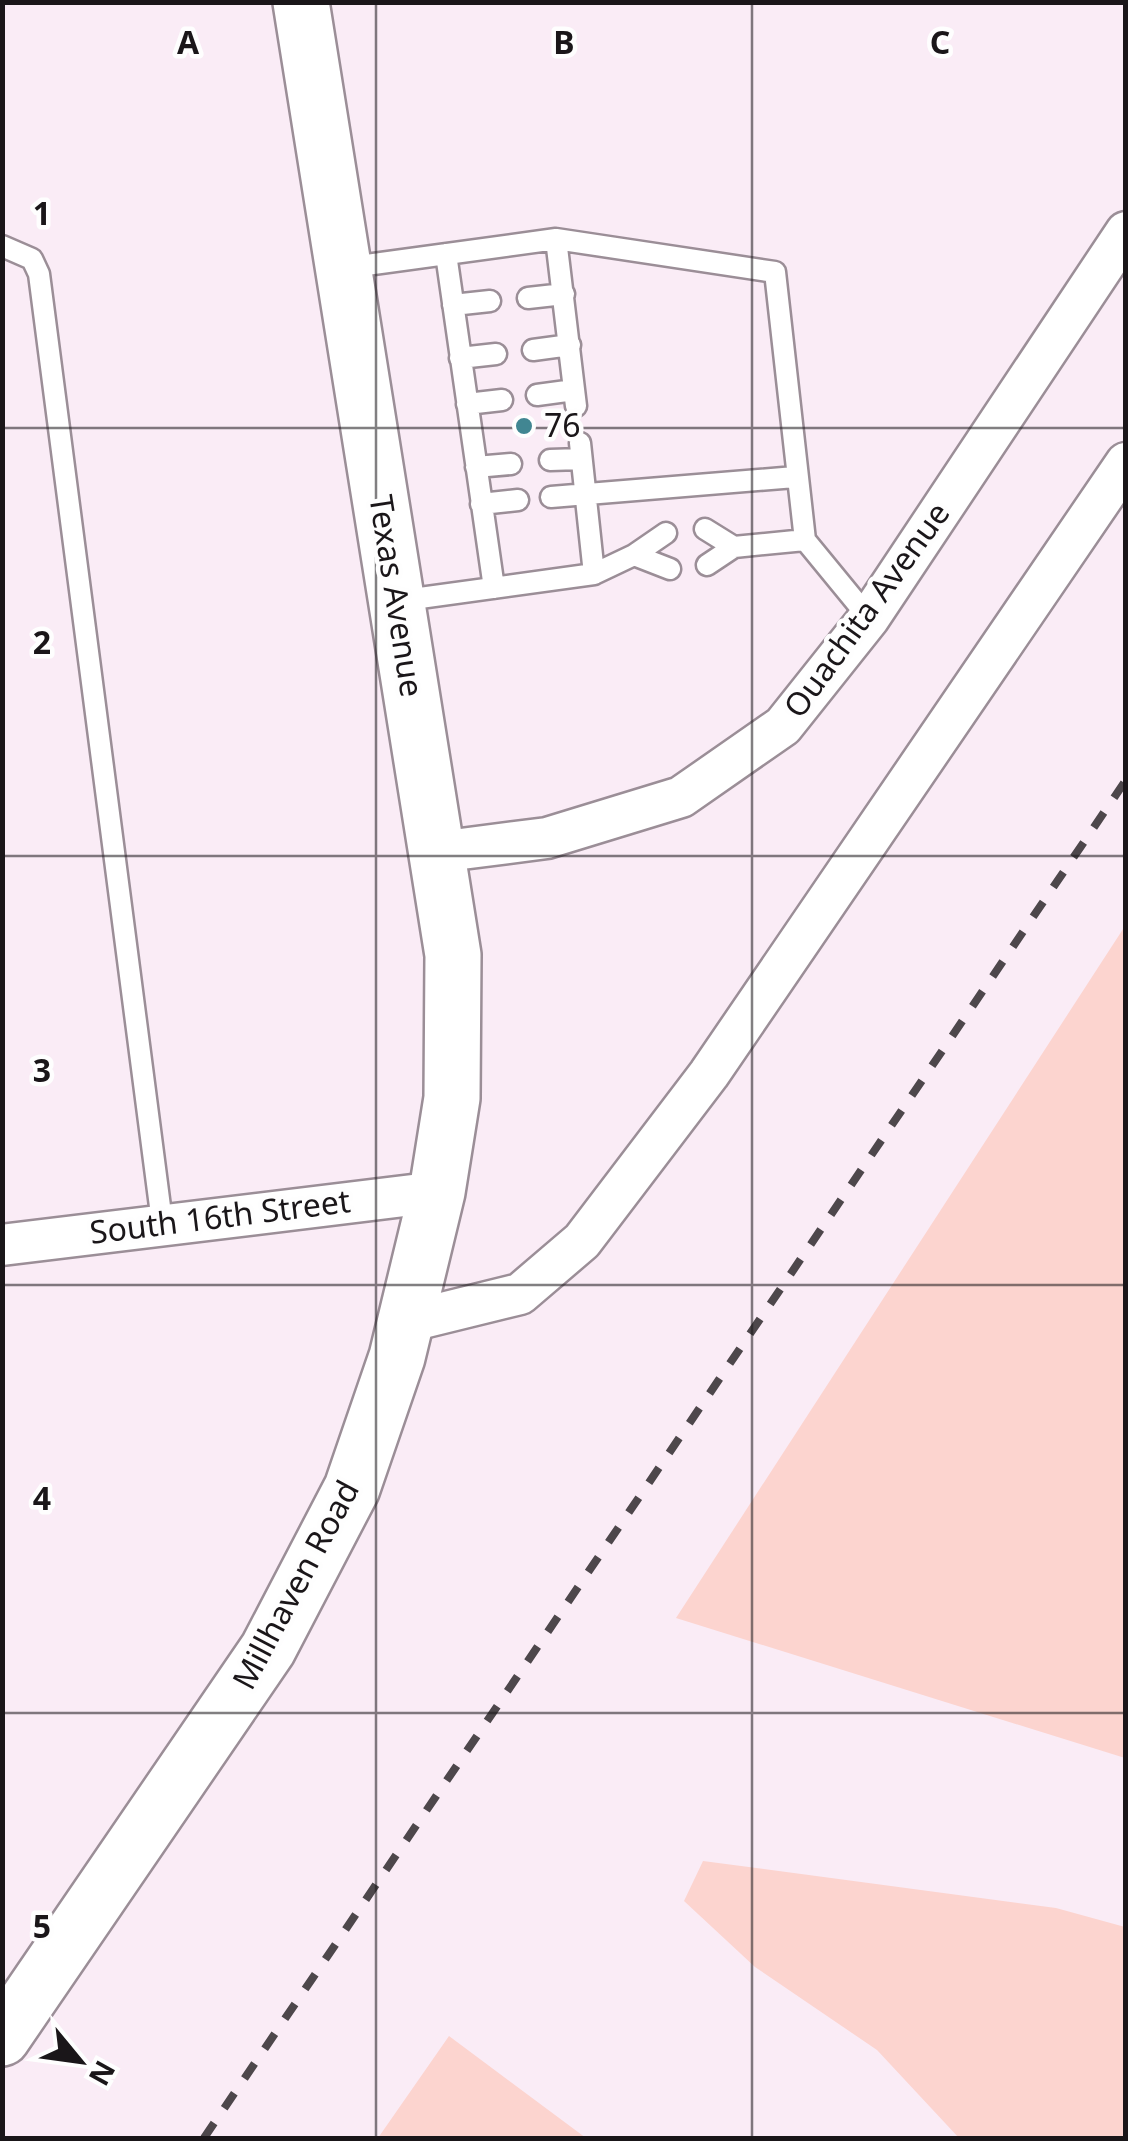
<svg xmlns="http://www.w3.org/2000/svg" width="1128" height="2141" viewBox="0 0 1128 2141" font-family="'Noto Sans',sans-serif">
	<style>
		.green { fill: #fcd4cf }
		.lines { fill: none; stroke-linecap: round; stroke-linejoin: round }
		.lane-casing { stroke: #9b8e97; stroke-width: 25 }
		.street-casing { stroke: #9b8e97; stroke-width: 45 }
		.secondary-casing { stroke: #9b8e97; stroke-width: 60 }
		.lane { stroke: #fff; stroke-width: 20 }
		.street { stroke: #fff; stroke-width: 40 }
		.secondary { stroke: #fff; stroke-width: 55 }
		.rail { stroke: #4d474b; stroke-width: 8; stroke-dasharray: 18 18; stroke-linecap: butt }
		.grid { fill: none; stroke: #1a1619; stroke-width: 2.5; stroke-opacity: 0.55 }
		.poi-dot { fill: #418692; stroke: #fefefe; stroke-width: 4 }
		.labels { text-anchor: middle; stroke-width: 9; stroke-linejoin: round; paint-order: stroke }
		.poi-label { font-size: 32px; fill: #1a1619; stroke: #fefefe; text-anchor: start }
		.street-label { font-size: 32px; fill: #1a1619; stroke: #fefefe }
		.grid-label { font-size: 32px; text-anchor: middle; font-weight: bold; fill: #1a1619; stroke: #fefefe; stroke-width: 9; stroke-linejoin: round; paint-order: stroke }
	</style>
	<rect width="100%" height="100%" fill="#faecf6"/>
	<path class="green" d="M1125,926V1758L676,1618Z
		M703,1861L1056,1908L1125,1927V2138H959L877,2050L755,1967L684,1901Z
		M449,2036L586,2138H378Z"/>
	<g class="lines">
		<g class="lane-casing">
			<path id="lane" d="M556,239L775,272L805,540L869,618
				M2,246L32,259L39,274L162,1222
				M446,254L494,588
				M344,268L556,239L576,406
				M528,298L564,294
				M453,305L490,301
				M533,350L570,345
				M460,358L496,354
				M537,395L574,390
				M467,404L502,400
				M550,460L581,459
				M476,467L511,464
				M551,497L795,477
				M481,504L518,500
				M705,529L734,547
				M634,555L666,533
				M707,565L734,547L805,540
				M594,574L634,555L670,569
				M398,601L594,574L580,443"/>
		</g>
		<g class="street-casing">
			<path id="street" d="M438,852L547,838L681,797L783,726L869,618L1126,232
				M2,1245L437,1192
				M406,1322L520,1294L582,1241L709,1074L1126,463"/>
		</g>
		<g class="secondary-casing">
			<path id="secondary" d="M2,2038L268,1649L352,1488L397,1357L437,1192L452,1098L453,955L301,2"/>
		</g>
		<use href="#lane" class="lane"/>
		<use href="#street" class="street"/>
		<use href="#secondary" class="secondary"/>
		<path class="rail" d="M204,2138L1126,780"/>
	</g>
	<path class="grid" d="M376,2V2138M752,2V2138M2,428H1126M2,856H1126M2,1285H1126M2,1713H1126"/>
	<circle class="poi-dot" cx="524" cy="426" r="10"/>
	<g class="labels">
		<g class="poi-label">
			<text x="544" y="437">76</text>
		</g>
		<g class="street-label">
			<text transform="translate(396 596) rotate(81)" y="11">Texas Avenue</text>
			<text transform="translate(867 610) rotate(-54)" y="11">Ouachita Avenue</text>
			<text transform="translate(220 1217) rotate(-7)" y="11">South 16th Street</text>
			<text transform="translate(296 1585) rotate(-62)" y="11">Millhaven Road</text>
		</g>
	</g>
	<g class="grid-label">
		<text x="188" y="54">A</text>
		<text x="564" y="54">B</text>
		<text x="940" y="54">C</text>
		<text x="42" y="225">1</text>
		<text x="42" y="654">2</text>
		<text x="42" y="1082">3</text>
		<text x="42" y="1510">4</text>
		<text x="42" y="1938">5</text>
	</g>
	<rect width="1128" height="2141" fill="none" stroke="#1a1619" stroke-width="10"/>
	<g transform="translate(80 2061) rotate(119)" stroke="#fefefe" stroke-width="8" paint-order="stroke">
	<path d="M0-8L18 38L0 25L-18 38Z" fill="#1a1619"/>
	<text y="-15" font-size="28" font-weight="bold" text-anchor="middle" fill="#1a1619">N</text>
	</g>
</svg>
